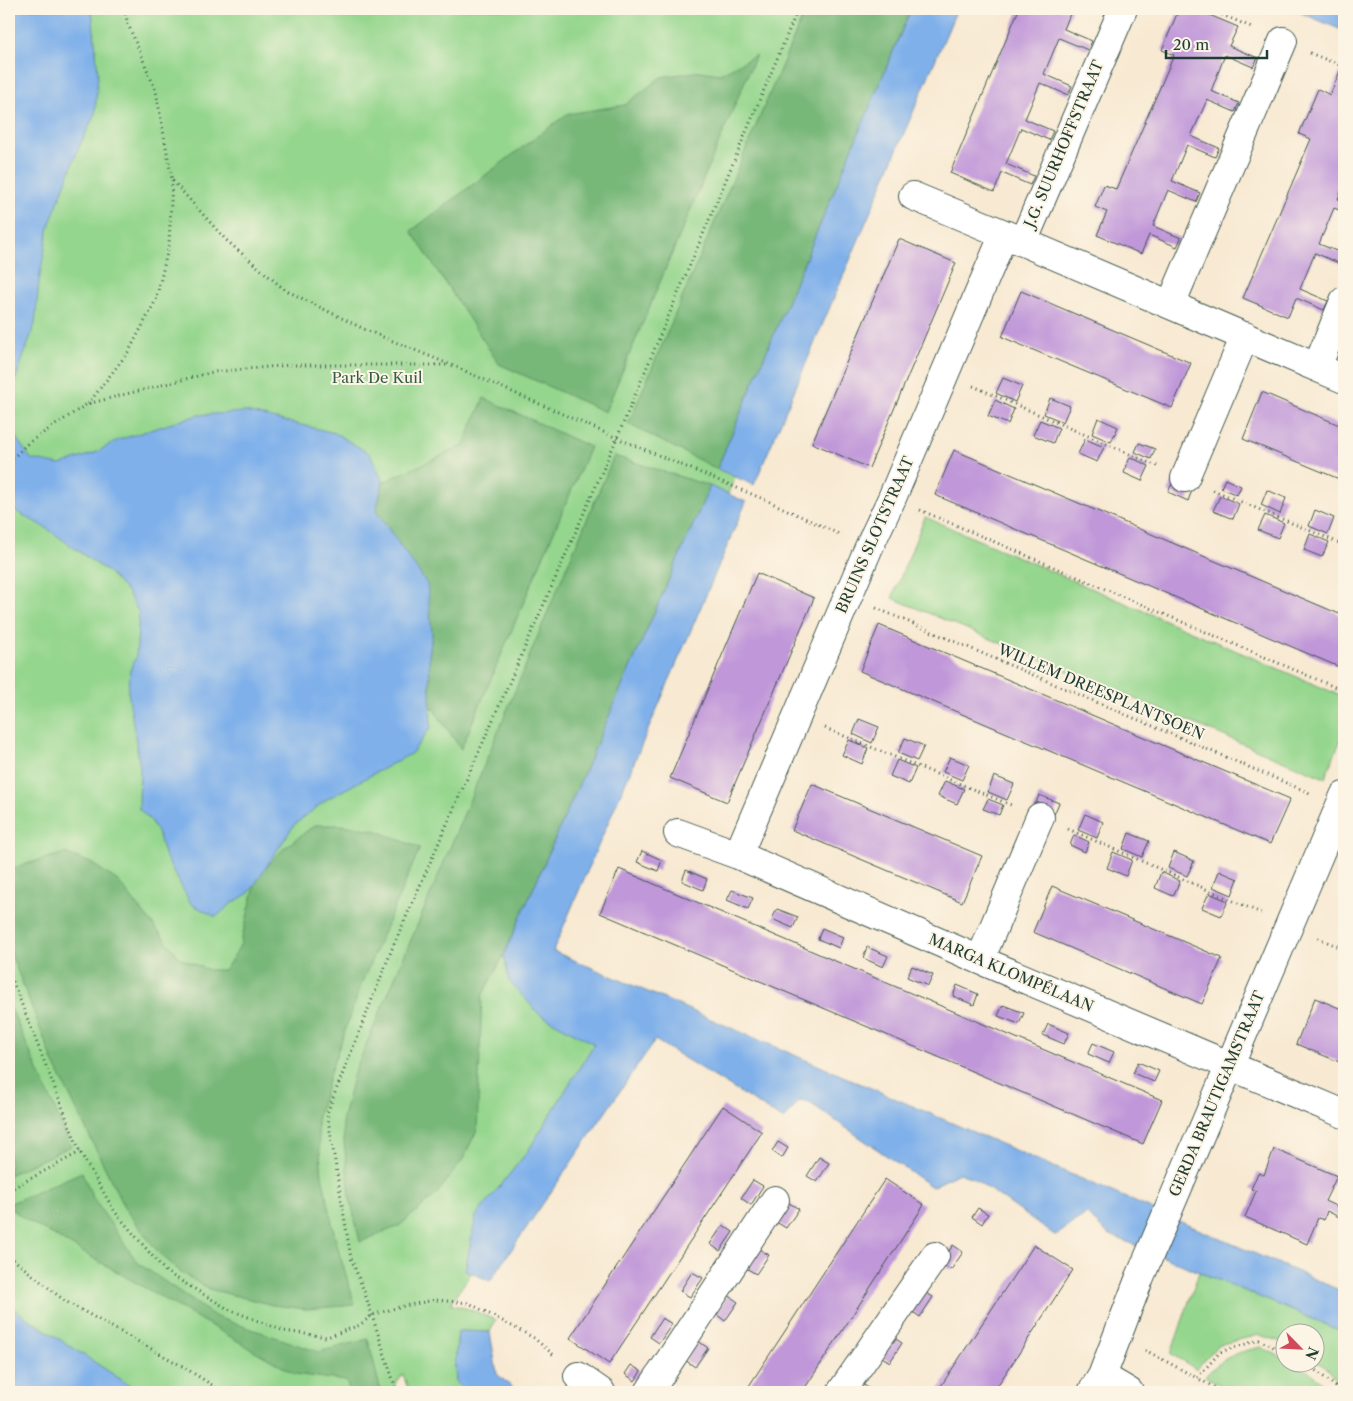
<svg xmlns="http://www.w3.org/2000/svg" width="1353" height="1401" viewBox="0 0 1353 1401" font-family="'Libre Caslon Text',serif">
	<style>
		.green { fill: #94d68d; stroke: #5a8a60 }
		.forest { fill: #77b778; stroke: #4b7a56 }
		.water { fill: #7fb0ea; stroke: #4f768f }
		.building { fill: #c097d9 }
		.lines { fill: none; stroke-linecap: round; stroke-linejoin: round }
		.minor-casing { stroke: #40574c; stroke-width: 30 }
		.path { stroke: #40574c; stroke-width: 3; stroke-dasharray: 1 4; stroke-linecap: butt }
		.minor { stroke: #fff; stroke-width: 28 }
		.labels { text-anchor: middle; stroke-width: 4; stroke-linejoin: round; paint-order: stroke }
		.street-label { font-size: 15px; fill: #1f3d34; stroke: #fcf5e5 }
		.park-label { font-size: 15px; fill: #365c46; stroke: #fcf5e5 }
	</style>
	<rect width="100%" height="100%" fill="#fcf5e5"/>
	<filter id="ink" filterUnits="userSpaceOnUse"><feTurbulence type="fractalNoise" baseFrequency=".02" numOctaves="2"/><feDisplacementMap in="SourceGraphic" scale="10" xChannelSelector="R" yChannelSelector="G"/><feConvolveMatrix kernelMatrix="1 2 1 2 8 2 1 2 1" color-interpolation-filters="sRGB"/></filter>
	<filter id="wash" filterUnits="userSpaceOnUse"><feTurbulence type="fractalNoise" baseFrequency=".0096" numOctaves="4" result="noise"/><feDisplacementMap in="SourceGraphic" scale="20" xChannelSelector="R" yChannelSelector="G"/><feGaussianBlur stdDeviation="1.12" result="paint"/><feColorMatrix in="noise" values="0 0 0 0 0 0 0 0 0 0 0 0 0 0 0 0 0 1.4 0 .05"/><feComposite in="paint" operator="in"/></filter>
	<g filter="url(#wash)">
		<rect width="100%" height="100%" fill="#f8e9d2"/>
		<path class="green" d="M9,9H937L526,962L630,1041L450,1304L469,1309L496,1320L490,1332L458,1331L455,1366L456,1383L470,1392H409L403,1374L390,1392H57L9,1351Z
			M925,517L1344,697V732L1325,778L892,598Z
			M1199,1272L1344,1332V1389L1328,1369L1316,1361V1334H1286L1285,1343L1259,1335L1218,1345L1196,1369L1171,1354Z
			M1261,1347L1285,1359L1286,1364C1304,1364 1319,1378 1330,1392H1232L1205,1376C1224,1357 1234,1353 1261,1347Z"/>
		<path class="forest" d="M806,9H911L717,469L628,424Z
			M756,55L605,412L499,364L411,231L567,114L625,105L661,77L701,71L720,74Z
			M484,398L590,447L461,749L430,704L429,656L432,633L376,511L383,482L463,446Z
			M614,456L710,486L504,955L482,996L477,1130L463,1159L437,1194L399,1226L360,1242L350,1198L342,1122L354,1073L434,886L556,592Z
			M315,825H341L375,830L420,848L363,980L331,1070L317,1120L322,1175L336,1242L355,1305L306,1309L273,1305L209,1289L182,1273L159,1253L125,1209L52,1059L9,949V869L65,853L91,863L118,881L180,958L209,970H225L240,946L257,877L283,849Z
			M9,1004L71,1146L9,1175Z
			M82,1172L93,1198L138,1263L216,1317L319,1352L368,1339L381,1392H350L346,1381L295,1374L25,1219L9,1207V1204Z"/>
		<path class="water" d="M9,9H92L98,73L95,114L79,147L49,226L39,281L35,324L9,398Z
			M911,9H957L754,485L717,469Z
			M1292,9H1344V31Z
			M9,405L12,432L31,459L60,465L95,453L118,440L198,415L246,412L335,433L370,454L383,482L376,511L427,584L432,633L429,656L431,727L412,753L327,799L294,825L249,893L231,904L216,917L191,904L164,854L159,836L151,821L139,809L140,768L128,691L130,670L136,657L139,613L127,592L108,572L49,530L9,507Z
			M710,486L746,502L553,951L1344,1292V1332L1108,1234L1087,1214L1075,1221L1056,1236L973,1178L959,1173L932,1187L810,1103L799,1101L784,1120L655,1040L490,1281L465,1270L476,1216L528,1151L594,1044L539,1014L509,981L504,955Z
			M9,1306L140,1392H9Z
			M458,1331L490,1332L497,1374L514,1389L521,1392H470L456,1383L455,1366Z"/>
		<g id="blocks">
			<path class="building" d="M1019,9H1072L1064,29L1092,41L1088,50L1059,38L1044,74L1072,86L1068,95L1040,83L1025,119L1053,131L1049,140L1021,128L1006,164L1034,176L1030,185L1002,173L994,192L950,173Z
				M1179,9H1195L1238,27L1229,46L1258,58L1253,67L1225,55L1211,91L1239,103L1235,112L1207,100L1191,136L1219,148L1215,157L1187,145L1172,181L1200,193L1196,202L1168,190L1153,226L1181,238L1177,247L1149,235L1141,254L1097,235L1107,212L1095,207L1104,185L1116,189L1174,55L1162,50Z
				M1340,71L1344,72V184L1338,199L1344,201V212L1334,208L1319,244L1344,254V263L1343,265L1315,253L1300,289L1328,301L1324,310L1296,298L1288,317L1243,298L1311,139L1299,134L1318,89L1330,95Z
				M899,239L956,263L869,468L812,443Z
				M1021,291L1191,363L1172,408L1002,337Z
				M1003,378L1022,386L1015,402L996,393Z
				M1262,392L1344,427V481L1243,439Z
				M1050,398L1070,406L1063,422L1044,414Z
				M995,400L1014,409L1008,424L988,416Z
				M1098,418L1118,427L1111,442L1092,434Z
				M1040,420L1059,428L1053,443L1033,435Z
				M1085,439L1104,447L1097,462L1078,454Z
				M1139,443L1155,449L1151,459L1135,452Z
				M954,450L1344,616V669L935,495Z
				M1130,457L1149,466L1142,481L1124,473Z
				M1175,477L1194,485L1188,501L1168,492Z
				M1225,479L1241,486L1237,495L1221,488Z
				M1267,490L1286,498L1280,514L1261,505Z
				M1220,496L1239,504L1233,519L1213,511Z
				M1315,510L1334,518L1328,534L1309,526Z
				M1265,515L1284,523L1278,538L1258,530Z
				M1310,534L1329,542L1322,557L1304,550Z
				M757,573L814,598L727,802L670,778Z
				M879,625L1290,799L1270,844L860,671Z
				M859,719L879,727L872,743L853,734Z
				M905,738L924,746L917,761L898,753Z
				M849,740L868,748L862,764L842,755Z
				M950,757L969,765L962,780L943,772Z
				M897,760L916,768L909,784L890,776Z
				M994,776L1014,784L1007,800L988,792Z
				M945,781L964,789L957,804L938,796Z
				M812,784L982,856L962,902L792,830Z
				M1039,795L1059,803L1052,819L1033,811Z
				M988,799L1003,805L999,815L983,809Z
				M1085,814L1103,822L1097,838L1078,830Z
				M1129,833L1149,841L1142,857L1123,849Z
				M1074,835L1089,842L1085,852L1070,845Z
				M642,851L662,860L658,871L637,862Z
				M1113,852L1132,860L1126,876L1107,868Z
				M1174,852L1194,861L1187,876L1168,868Z
				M619,869L1162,1100L1143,1144L600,913Z
				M686,870L707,879L703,890L682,881Z
				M1219,871L1238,879L1232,895L1213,887Z
				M1161,872L1180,881L1173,896L1155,888Z
				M1052,886L1222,958L1202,1004L1033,932Z
				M732,890L753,898L748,909L727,900Z
				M1209,893L1228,901L1221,916L1202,908Z
				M777,909L798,917L793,928L772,919Z
				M822,928L843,937L839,948L818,939Z
				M867,947L888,956L883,967L863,958Z
				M912,966L933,975L928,986L907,977Z
				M957,985L978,994L974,1005L953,996Z
				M1315,998L1344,1010V1064L1296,1044Z
				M1003,1005L1024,1013L1019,1024L998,1016Z
				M1048,1024L1069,1033L1064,1044L1043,1035Z
				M1093,1043L1114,1052L1109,1063L1088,1054Z
				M1138,1062L1159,1071L1154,1082L1133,1073Z
				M723,1106L762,1132L609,1364L570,1338Z
				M778,1142L788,1148L782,1158L772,1151Z
				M1274,1149L1337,1176L1325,1201L1342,1209L1339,1217L1327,1211L1324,1220L1318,1218L1307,1244L1245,1217L1256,1191L1251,1189L1258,1173L1264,1175Z
				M819,1157L829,1163L817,1182L807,1176Z
				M885,1179L924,1205L803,1391L801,1392H745Z
				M753,1180L763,1186L751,1205L741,1198Z
				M789,1203L799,1209L786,1228L776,1222Z
				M978,1208L988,1214L982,1224L972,1217Z
				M723,1225L733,1232L720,1251L710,1244Z
				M953,1245L963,1252L951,1270L941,1264Z
				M1034,1245L1073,1270L1012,1364L993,1392H937Z
				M759,1249L769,1255L756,1274L746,1268Z
				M692,1272L703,1278L690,1297L680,1291Z
				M923,1291L933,1297L920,1317L910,1310Z
				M728,1295L738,1302L725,1321L716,1314Z
				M662,1318L672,1324L659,1343L650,1337Z
				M893,1337L902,1343L890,1362L880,1356Z
				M698,1341L708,1348L695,1367L685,1360Z
				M631,1365L641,1371L635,1381L625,1374Z
				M862,1384L872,1390L870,1392H856Z"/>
		</g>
	</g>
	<g filter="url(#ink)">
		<use href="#blocks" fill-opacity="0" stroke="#40574c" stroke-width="1"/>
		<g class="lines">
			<g class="minor-casing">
				<path id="minor" d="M913,196L1021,241
					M1023,242L1123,9
					M1171,304L1283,41
					M1317,367L1344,301
					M1185,478L1245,336
					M678,833L738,855L980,960L1344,1114
					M738,855L869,547L892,498L1004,234L1344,379
					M980,960L1040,817
					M578,1376L601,1392
					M1102,1376L1129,1392
					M649,1392L775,1200
					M841,1392L935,1256
					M1092,1392L1102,1376L1140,1277L1344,796"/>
			</g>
			<path class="path" d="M124,9L128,24L156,91L172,180L226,240L285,290L366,330L451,365L617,438L768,501L841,535
				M1208,9L1254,28
				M1310,53L1344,67
				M973,386L1157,466
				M88,404L129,351L156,300L169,244L172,180
				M9,462L28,443L87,404L213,372L291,365H449
				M1213,490L1344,545
				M920,510L1344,691
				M876,608L1312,794
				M825,728L1011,805
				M1068,829L1261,913
				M1318,938L1344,949
				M9,972L80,1152L115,1212L166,1272L228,1309L284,1331L327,1337L360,1325L372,1315L399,1307L435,1300L469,1303L534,1338L555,1356
				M9,1190L80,1152
				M9,1256L65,1301L182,1366L223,1392
				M1145,1350L1197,1378
				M1308,1364L1342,1392
				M397,1392L365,1294L351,1258L327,1113L392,949L617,438L798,9
				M1223,1392L1197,1378L1220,1352L1259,1340L1286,1353"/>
			<use href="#minor" class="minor"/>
		</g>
	</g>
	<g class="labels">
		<g class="street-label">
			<text transform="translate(1064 144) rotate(-67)" y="5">J.G. SUURHOFFSTRAAT</text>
			<text transform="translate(875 535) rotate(-66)" y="5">BRUINS SLOTSTRAAT</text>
			<text transform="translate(1101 692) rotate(23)" y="5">WILLEM DREESPLANTSOEN</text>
			<text transform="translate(1011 973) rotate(23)" y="5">MARGA KLOMPÉLAAN</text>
			<text transform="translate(1217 1094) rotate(-67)" y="5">GERDA BRAUTIGAMSTRAAT</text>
		</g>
		<g class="park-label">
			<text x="377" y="383">Park De Kuil</text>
		</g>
	</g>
	<rect width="1353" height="1401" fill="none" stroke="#fcf5e5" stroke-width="30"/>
	<g transform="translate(1300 1348) rotate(114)"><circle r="24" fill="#fcf5e5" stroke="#a4ab9e"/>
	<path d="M0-4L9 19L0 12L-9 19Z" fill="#d1495b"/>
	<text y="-8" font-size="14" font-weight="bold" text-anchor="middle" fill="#1f3d34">N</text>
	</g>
	<path d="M1166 50v8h101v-8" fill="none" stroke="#1f3d34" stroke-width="2.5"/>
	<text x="1173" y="50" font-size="15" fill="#1f3d34" stroke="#fcf5e5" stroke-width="4" paint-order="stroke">20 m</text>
</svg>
